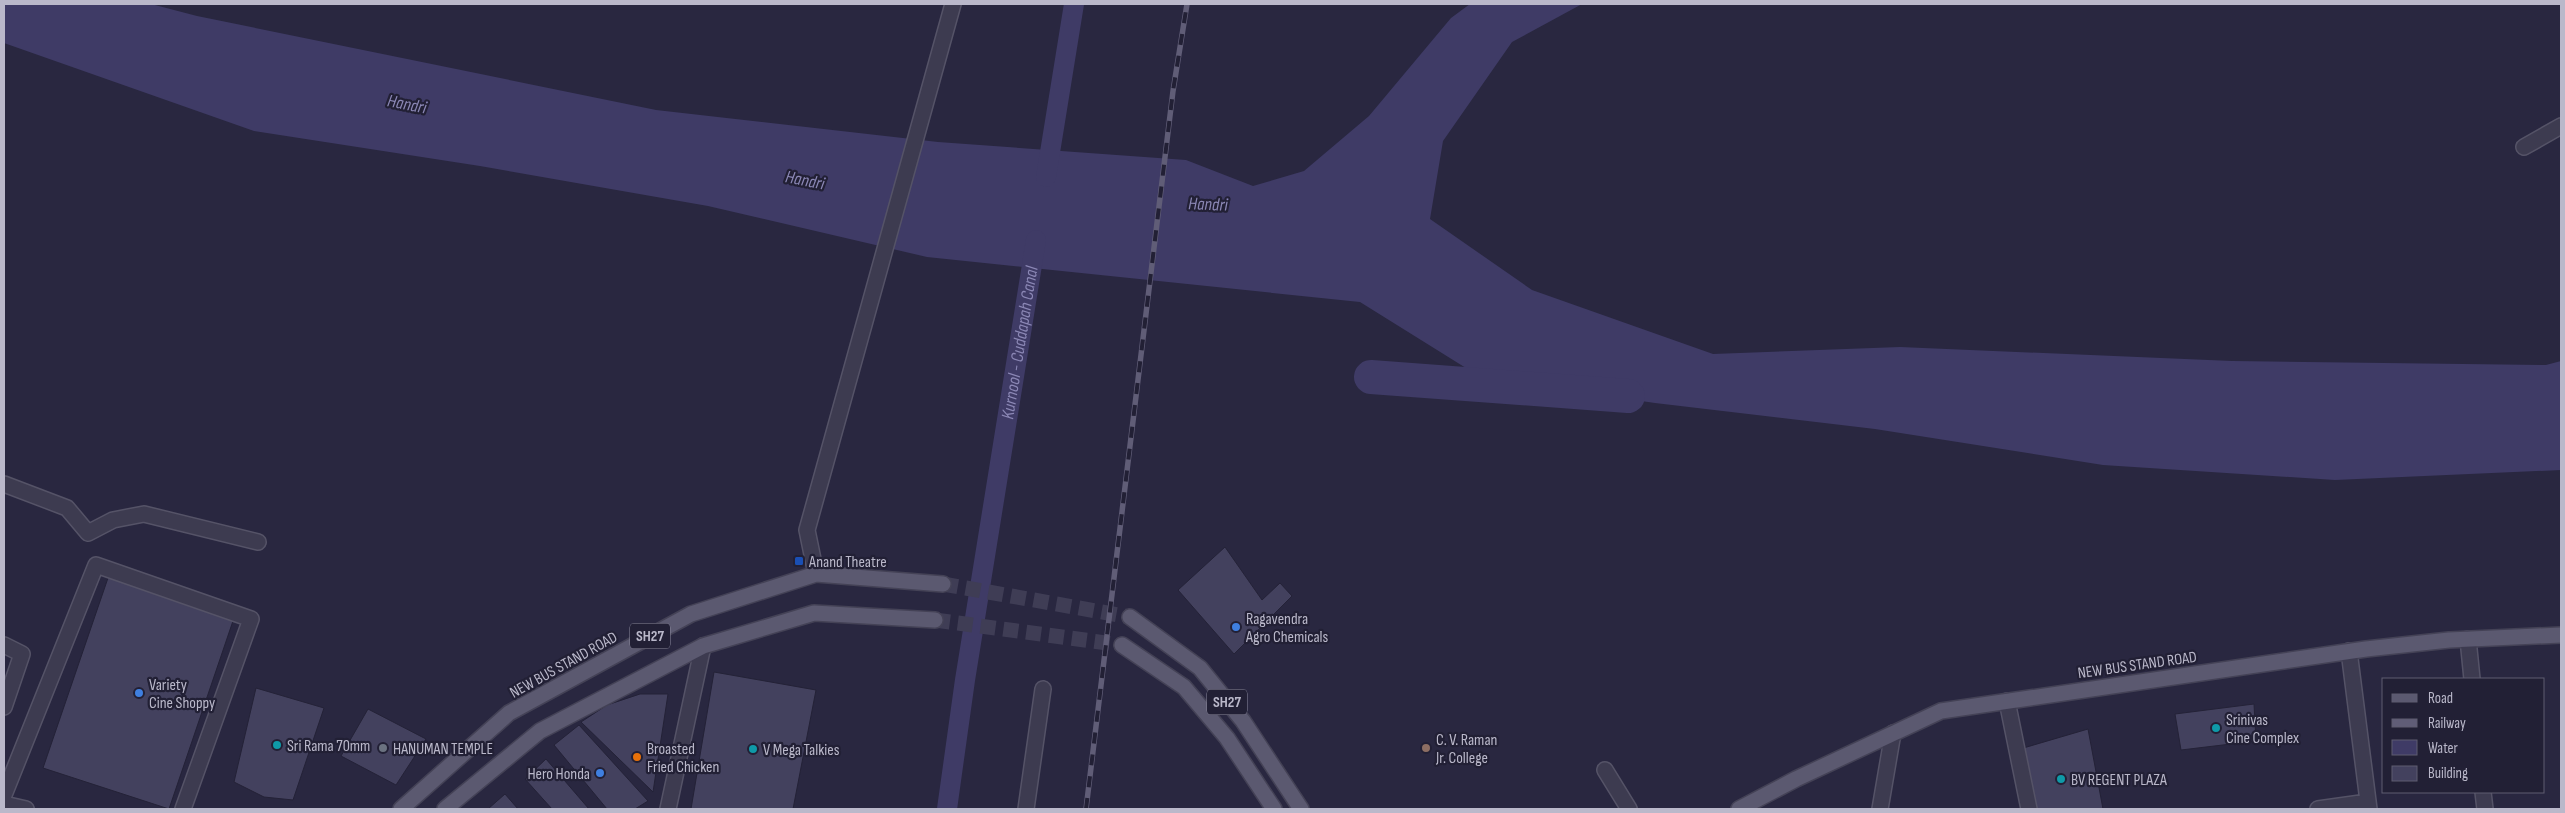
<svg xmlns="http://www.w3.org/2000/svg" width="2565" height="813" viewBox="0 0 2565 813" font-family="'Sofia Sans Condensed',sans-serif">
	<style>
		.water { fill: #3f3b66 }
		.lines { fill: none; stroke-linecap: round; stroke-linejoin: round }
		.canal { stroke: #3f3b66; stroke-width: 20 }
		.river { stroke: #3f3b66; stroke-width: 34 }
		.building { fill: #43415e; stroke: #242237 }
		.major-tunnel { stroke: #3f3d55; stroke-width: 15; stroke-dasharray: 15 8; stroke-linecap: butt }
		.minor-casing { stroke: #555367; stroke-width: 18 }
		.major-casing { stroke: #444256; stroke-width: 18 }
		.minor { stroke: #3d3b50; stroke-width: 15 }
		.major { stroke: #5b5970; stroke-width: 15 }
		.rail-casing { stroke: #605d77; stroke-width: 5.5 }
		.rail { stroke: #222035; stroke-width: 4; stroke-dasharray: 11; stroke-linecap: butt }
		.transit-dot { fill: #1a4fb4; stroke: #222035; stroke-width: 2 }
		.shop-dot { fill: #3f7fe0; stroke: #222035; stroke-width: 2 }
		.culture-dot { fill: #0f9aa8; stroke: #222035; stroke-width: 2 }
		.worship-dot { fill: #6b7280; stroke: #222035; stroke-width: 2 }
		.education-dot { fill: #8d6e63; stroke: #222035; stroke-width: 2 }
		.food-dot { fill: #e8710a; stroke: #222035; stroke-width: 2 }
		.labels { text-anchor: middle; stroke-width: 4.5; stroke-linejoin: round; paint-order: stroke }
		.shield { fill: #222035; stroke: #8c8a9d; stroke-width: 1 }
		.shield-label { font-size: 15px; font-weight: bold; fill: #bab8ca }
		.poi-label { font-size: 16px; fill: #bab8ca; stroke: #222035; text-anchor: start }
		.street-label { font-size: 16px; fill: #bab8ca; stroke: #222035 }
		.water-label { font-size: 18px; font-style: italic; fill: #8b87b5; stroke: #222035 }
	</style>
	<rect width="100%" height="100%" fill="#292740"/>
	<path class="water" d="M4,4H151L197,16L656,110L938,142L1186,160L1253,186L1304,171L1369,116L1451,18L1470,4H1582L1512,42L1443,141L1430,219L1532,290L1713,354L1900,347L2232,361L2546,365L2561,361V470L2335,480L2103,465L1875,429L1655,403L1482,378L1360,302L927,257L708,206L480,166L254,131L4,43Z"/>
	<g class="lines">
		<g class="canal">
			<path d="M1046,177L1074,4"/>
			<path id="s1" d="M947,809L965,680L1036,240"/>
		</g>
		<path class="river" d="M1371,377L1628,396"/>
	</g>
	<path class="building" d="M1225,547L1262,600L1280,583L1292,596L1234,654L1178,590Z
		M109,575L234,618L169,809L43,768Z
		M714,672L816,690L793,809H691Z
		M256,688L324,708L293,800L264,797L234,782Z
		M640,694H668L653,792L581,722L607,705Z
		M2254,704L2256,741L2181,750L2175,714Z
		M368,709L426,739L396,785L341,756Z
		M579,725L648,801L635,809H607L554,745Z
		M2088,729L2103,809H2029L2020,749Z
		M546,759L589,809H552L525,779Z
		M505,794L518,809H488Z"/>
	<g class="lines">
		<path class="major-tunnel" d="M943,584L1130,617
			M935,620L1122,645"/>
		<g class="minor-casing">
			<path id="minor" d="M2524,147L2561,126
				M4,484L67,508L88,533L113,520L144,514L258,542
				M816,574L807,530L953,4
				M2468,639L2472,679
				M4,645L22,654L4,707
				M2349,651L2369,809
				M2007,701L2029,809
				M1605,770L1629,809
				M2483,792L2485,809
				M4,795L96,565L251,619L183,809
				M4,804L26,809
				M668,809L703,646
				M1026,809L1043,689
				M1880,809L1893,733
				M2318,809L2368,802"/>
		</g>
		<g class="major-casing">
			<path id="major" d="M1130,617L1200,668L1243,721L1301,809
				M1122,645L1184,687L1227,738L1274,809
				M401,809L509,713L691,614L816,574L943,584
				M445,809L540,731L703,646L814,613L935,620
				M1739,809L1796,779L1941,711L2366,649L2449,640L2561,635"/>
		</g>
		<use href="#minor" class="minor"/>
		<use href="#major" class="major"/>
		<g class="rail-casing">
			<path id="rail" d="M1086,809L1173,91L1187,4"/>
		</g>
		<use href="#rail" class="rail"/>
	</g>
	<rect class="transit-dot" x="794" y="556" width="10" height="10" rx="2.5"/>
	<g class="shop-dot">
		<circle cx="1236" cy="627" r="5"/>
		<circle cx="139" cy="693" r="5"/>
		<circle cx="600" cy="773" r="5"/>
	</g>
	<g class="culture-dot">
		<circle cx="2216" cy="728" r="5"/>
		<circle cx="277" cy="745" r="5"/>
		<circle cx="753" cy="749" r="5"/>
		<circle cx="2061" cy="779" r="5"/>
	</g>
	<circle class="worship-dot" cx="383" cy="748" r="5"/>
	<circle class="education-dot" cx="1426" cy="748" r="5"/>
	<circle class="food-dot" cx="637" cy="757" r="5"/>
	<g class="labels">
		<g class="shield">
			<rect x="630" y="623.5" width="40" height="25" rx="4"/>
			<rect x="1207" y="689.5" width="40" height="25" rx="4"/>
		</g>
		<g class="shield-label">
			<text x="650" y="641">SH27</text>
			<text x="1227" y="707">SH27</text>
		</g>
		<g class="poi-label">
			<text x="809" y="567">Anand Theatre</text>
			<text x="1246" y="624">Ragavendra<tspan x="1246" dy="18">Agro Chemicals</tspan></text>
			<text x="149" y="690">Variety<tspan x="149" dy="18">Cine Shoppy</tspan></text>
			<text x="2226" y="725">Srinivas<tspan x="2226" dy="18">Cine Complex</tspan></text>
			<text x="1436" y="745">C. V. Raman<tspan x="1436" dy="18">Jr. College</tspan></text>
			<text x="287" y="751">Sri Rama 70mm</text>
			<text x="393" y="754">HANUMAN TEMPLE</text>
			<text x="647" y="754">Broasted<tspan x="647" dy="18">Fried Chicken</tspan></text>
			<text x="763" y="755">V Mega Talkies</text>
			<text x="590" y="779" text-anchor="end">Hero Honda</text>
			<text x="2071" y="785">BV REGENT PLAZA</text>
		</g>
		<g class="street-label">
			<text transform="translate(563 664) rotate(-29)" y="6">NEW BUS STAND ROAD</text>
			<text transform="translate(2137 664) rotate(-8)" y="6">NEW BUS STAND ROAD</text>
		</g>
		<g class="water-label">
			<text transform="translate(407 104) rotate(11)" y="6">Handri</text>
			<text transform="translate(805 180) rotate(11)" y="6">Handri</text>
			<text transform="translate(1208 204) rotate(2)" y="6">Handri</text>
			<text dy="6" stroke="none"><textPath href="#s1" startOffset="472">Kurnool - Cuddapah Canal</textPath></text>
		</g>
	</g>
	<rect width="2565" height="813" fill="none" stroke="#bab8ca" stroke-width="10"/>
	<rect x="2382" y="678" width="162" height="115" fill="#222035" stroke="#5f5d71"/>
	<rect x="2392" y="694" width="25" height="8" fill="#5b5970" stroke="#5f5d71"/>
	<text x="2428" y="703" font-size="15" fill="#bab8ca">Road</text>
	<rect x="2392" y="719" width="25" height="8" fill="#605d77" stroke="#5f5d71"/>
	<text x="2428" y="728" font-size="15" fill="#bab8ca">Railway</text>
	<rect x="2392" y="740" width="25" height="15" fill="#3f3b66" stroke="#5f5d71"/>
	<text x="2428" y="753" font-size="15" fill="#bab8ca">Water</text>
	<rect x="2392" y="766" width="25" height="15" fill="#43415e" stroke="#5f5d71"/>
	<text x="2428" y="778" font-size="15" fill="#bab8ca">Building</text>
</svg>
